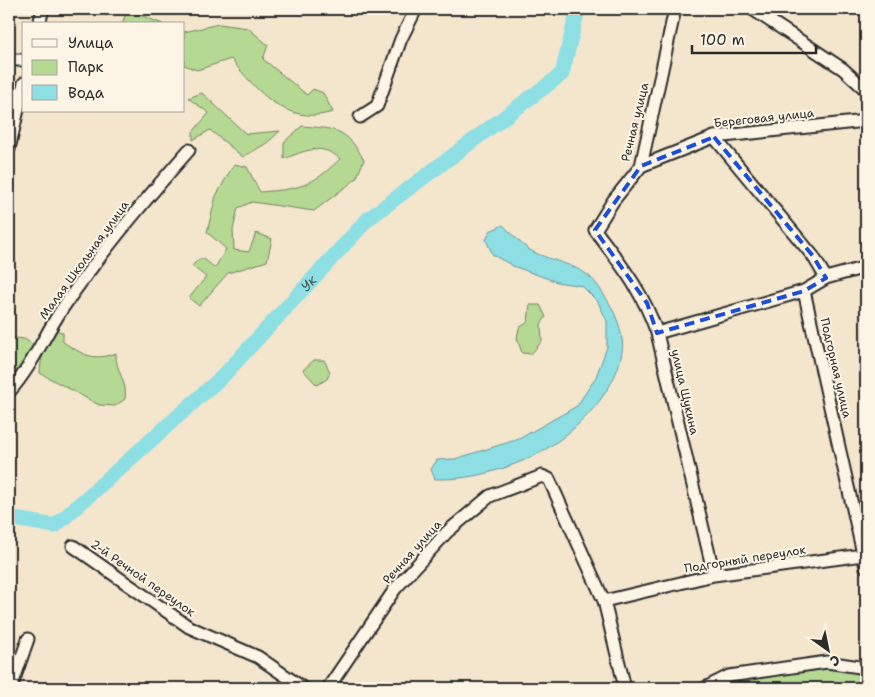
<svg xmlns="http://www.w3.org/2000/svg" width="875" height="697" viewBox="0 0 875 697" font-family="'Shantell Sans',sans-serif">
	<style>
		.green { fill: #b5d993; stroke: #70825f }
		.water { fill: #8ddfe4; stroke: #66979a }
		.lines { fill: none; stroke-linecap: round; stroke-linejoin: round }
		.river { stroke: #8ddfe4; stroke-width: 15 }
		.minor-casing { stroke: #2b2b2b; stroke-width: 15 }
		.minor { stroke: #fcf5e5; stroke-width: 11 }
		.marked { fill: none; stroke: #1d4ed8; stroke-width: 4; stroke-dasharray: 10 6; stroke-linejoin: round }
		.labels { text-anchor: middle; stroke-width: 4; stroke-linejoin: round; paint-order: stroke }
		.street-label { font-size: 12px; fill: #2b2b2b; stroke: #fcf5e5 }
		.water-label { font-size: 14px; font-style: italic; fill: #445859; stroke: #fcf5e5 }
	</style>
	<rect width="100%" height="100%" fill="#f4e5cd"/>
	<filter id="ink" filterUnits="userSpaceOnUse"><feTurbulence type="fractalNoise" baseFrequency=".02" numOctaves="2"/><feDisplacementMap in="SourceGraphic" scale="10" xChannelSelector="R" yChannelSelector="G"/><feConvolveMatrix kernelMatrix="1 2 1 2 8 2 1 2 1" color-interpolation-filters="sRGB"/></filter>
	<g filter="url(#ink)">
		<path class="green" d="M127,10L163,24H122Z
			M219,24L248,28L268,45L263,59L307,95L313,89L323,93L333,112C286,126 258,92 231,59L197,70L184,65V32Z
			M202,93L246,134L280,131L267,143L243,157L210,130L193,140V132L209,113L188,98Z
			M302,126C336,129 346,128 364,160L356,179L314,211L252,202L238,208L233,230L234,250L249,252L256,233L272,239L267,261L228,273L199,306L189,298L206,277L192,266L199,259H204L215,268L226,249L207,232L216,196L234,164L247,167L260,192C299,189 311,187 340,159C322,142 304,151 284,159V142Z
			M530,305H540L546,317L541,324L542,341L531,354L522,353L517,338L519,328L528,322Z
			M57,330L63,333V342C83,354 92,362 116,353C115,371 128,382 125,399L115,406L99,405L40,373C41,348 48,349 57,330Z
			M9,337L24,339L35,345L15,374L9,369Z
			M314,360H324L330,372L327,379L317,385L303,370Z
			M827,669L866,672V688H716L741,679Z"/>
		<path class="water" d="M503,225C511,233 519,242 528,249C545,260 575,263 590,277C596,282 602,292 606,298C615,311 625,336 622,352C616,396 566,442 527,459C498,472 466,480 435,479L431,469L437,460L455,459L519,439L577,406L596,377L607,347V321L598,302L582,286L557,282L513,266L493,255L486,240L490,231Z"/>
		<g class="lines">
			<path class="river" id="s1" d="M9,518L55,526L223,376L368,219L562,74L578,9"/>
			<g class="minor-casing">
				<path id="minor" d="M675,9L641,166L613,201L595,230C622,266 642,290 657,333L714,575
					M752,9L843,69L866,90
					M39,24L43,9
					M9,60H24
					M360,117L377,106L401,39L416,9
					M714,137L813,256L826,278
					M9,149L24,83
					M641,166L714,137L866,121
					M804,291L866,567
					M657,333L804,291L826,278L866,267
					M9,392C31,368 44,336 62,309C100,253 144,201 189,150
					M73,546L189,627L258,657L303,688
					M604,601L714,575L863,555
					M11,688L28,639
					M328,688L395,589L447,532L490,496L542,476L549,479L604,601L625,688
					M705,688L729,676L827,662L866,668"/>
			</g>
			<use href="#minor" class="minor"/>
		</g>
	</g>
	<path class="marked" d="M714,137L813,256L826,278L804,291L657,333L647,303L595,230L641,166Z"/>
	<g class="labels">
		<g class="street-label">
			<text transform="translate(764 118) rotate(-6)" y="4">Береговая улица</text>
			<text transform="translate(635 122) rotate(-76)" y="4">Речная улица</text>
			<text transform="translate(84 260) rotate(-54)" y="4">Малая Школьная улица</text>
			<text transform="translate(836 368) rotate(77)" y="4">Подгорная улица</text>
			<text transform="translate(685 392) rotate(77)" y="4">улица Щукина</text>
			<text transform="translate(412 552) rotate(-48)" y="4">Речная улица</text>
			<text transform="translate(745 559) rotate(-9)" y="4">Подгорный переулок</text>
			<text transform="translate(143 578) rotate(35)" y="4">2-й Речной переулок</text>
		</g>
		<g class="water-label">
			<text dy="5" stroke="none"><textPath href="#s1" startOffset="398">Ук</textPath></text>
		</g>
	</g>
	<rect width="875" height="697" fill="none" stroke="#fcf5e5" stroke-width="30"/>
	<rect x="15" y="15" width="845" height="667" fill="none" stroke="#2b2b2b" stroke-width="2" filter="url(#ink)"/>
	<rect x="22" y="22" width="162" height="90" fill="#fcf5e5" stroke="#a8a49b"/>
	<rect x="32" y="39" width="25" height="8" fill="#fcf5e5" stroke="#a8a49b"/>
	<text x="68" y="48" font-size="15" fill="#2b2b2b">Улица</text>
	<rect x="32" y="60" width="25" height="15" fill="#b5d993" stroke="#a8a49b"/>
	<text x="68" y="72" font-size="15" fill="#2b2b2b">Парк</text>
	<rect x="32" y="85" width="25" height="15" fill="#8ddfe4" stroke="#a8a49b"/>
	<text x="68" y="98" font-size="15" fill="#2b2b2b">Вода</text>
	<g transform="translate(828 650) rotate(147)" stroke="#fcf5e5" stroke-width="4" paint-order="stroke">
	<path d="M0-4L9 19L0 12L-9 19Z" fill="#2b2b2b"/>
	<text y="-8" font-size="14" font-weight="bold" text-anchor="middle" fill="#2b2b2b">С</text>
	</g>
	<path d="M692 45v8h124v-8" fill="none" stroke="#2b2b2b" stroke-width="2.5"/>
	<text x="700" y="45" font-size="15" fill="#2b2b2b" stroke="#fcf5e5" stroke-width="4" paint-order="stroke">100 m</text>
</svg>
